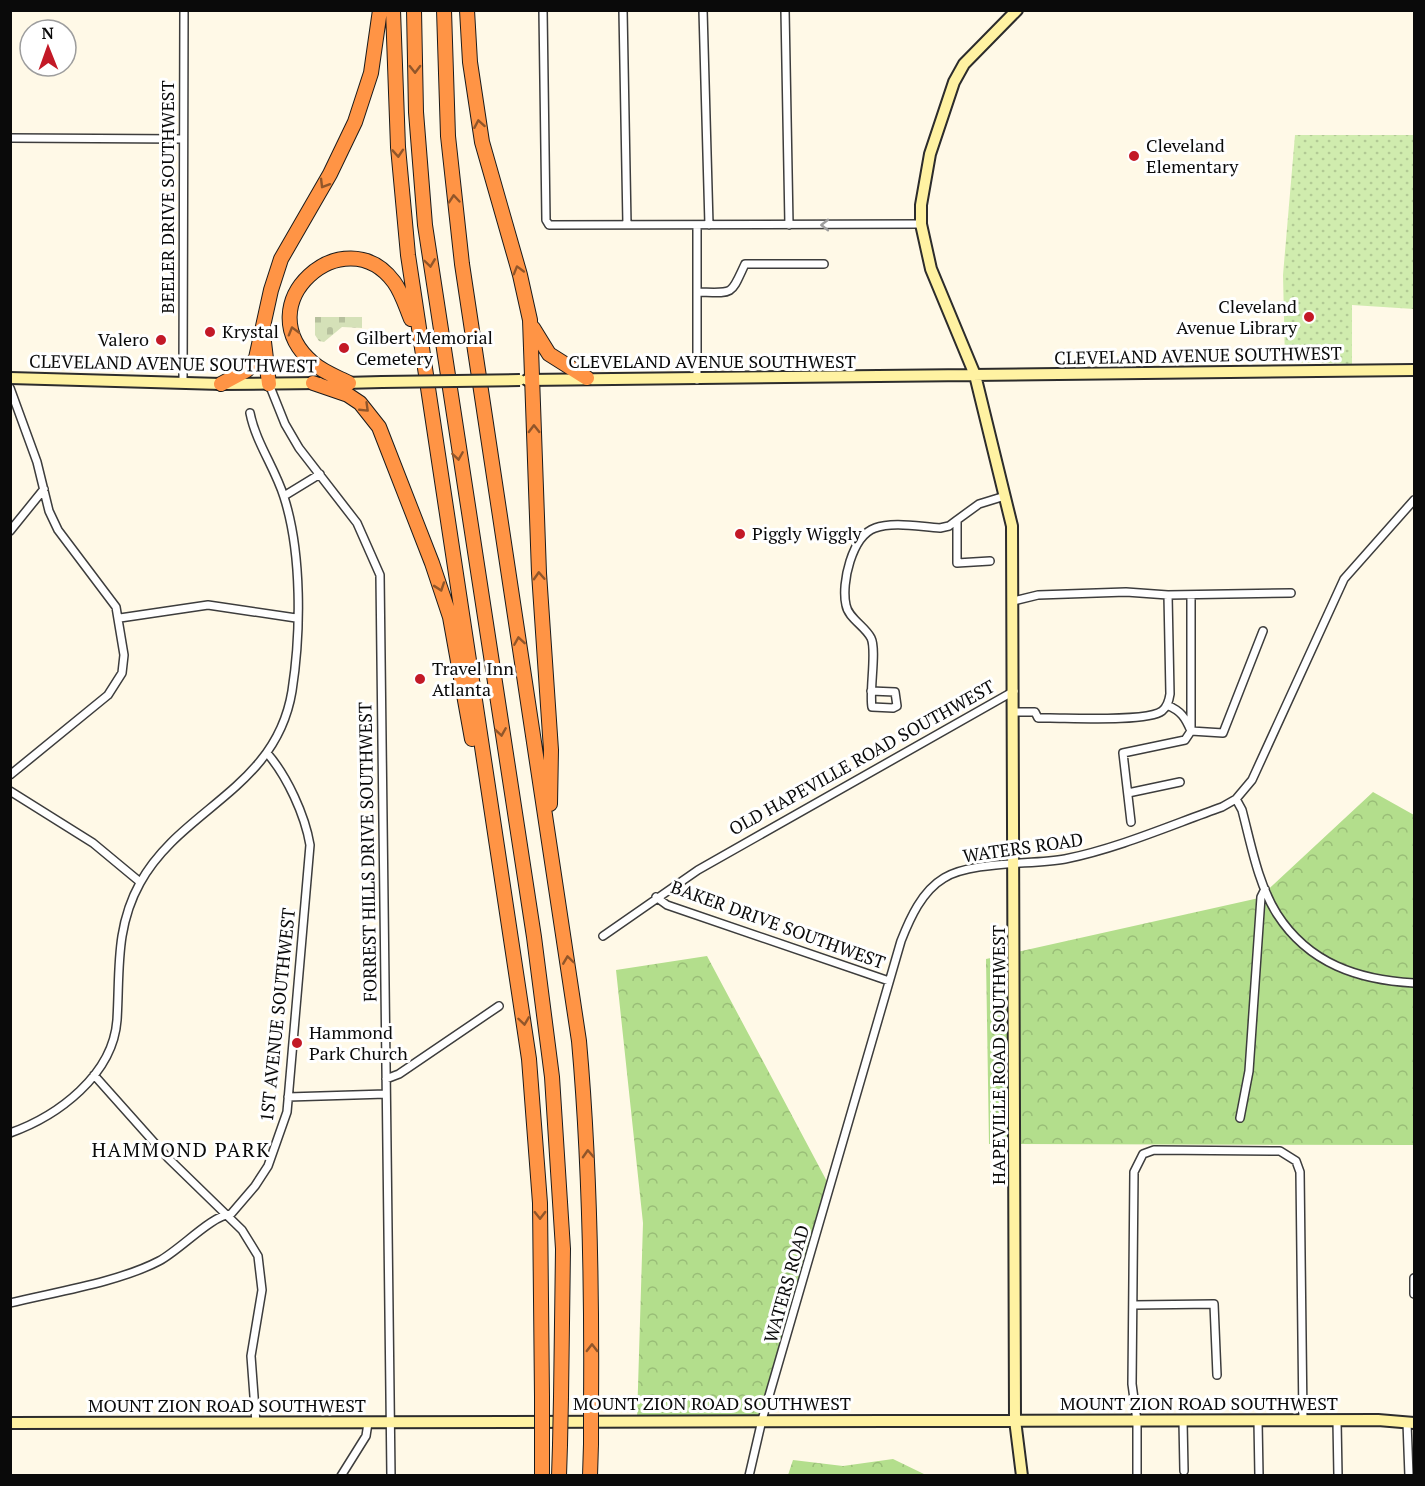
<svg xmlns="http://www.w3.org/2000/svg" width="1425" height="1486" viewBox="0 0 1425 1486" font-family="'PT Serif',serif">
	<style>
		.green { fill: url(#green-dots) }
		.forest { fill: url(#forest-crowns) }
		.cemetery { fill: url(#cemetery-stones) }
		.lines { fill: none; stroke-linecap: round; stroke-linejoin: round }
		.street-casing { stroke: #3d3d3d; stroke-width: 10 }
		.secondary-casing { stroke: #2c2c2c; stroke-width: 14 }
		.highway-casing { stroke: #1b1b1b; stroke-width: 16 }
		.street { stroke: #fff; stroke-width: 7 }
		.secondary { stroke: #fff2a2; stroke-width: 10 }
		.highway { stroke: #ff9445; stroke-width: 14 }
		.secondary-bridge-casing { stroke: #2c2c2c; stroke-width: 14; stroke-linecap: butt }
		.highway-bridge-casing { stroke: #1b1b1b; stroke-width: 16; stroke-linecap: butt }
		.secondary-bridge { stroke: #fff2a2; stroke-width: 10 }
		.highway-bridge { stroke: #ff9445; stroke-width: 14 }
		.oneway { stroke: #91562a }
		.oneway2 { stroke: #9d9d9d }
		.poi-dot { fill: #c31926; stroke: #fff; stroke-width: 2 }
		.labels { text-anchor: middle; stroke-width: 6; stroke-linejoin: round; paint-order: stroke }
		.poi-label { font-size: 18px; fill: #0a0a0a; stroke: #fff; text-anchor: start }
		.street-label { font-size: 18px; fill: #0a0a0a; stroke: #fff }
		.neighbourhood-label { font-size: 20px; letter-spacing: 1.5px; fill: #0a0a0a; stroke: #fff }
	</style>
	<defs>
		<pattern id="green-dots" width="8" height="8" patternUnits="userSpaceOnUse" patternTransform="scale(1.5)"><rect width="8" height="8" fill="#d0ecae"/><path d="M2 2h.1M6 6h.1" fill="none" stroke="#b1c994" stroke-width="1.8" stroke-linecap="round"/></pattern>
		<pattern id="forest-crowns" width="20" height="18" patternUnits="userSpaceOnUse" patternTransform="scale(1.5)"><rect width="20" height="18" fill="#b3de8c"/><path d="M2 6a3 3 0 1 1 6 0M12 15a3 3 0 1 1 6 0" fill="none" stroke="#99bd77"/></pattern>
		<pattern id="cemetery-stones" width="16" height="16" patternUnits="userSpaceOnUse" patternTransform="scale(1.5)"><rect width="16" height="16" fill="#d5e1b8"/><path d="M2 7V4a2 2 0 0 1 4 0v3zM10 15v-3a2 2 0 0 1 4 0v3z" fill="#b6c09d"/></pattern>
	</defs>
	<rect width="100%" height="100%" fill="#fff9e7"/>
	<path class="green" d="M1295,135H1414V309L1352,305V364L1285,362L1283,275Z"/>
	<path class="forest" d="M1373,792L1414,815V1145L989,1144L986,959L1259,898Z
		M707,956L831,1189L759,1422L637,1420L643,1223L616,970Z
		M893,1459L926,1475H788L793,1460L843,1466Z"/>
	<path class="cemetery" d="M315,317H362V328L342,327L324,342L319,341L315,335Z"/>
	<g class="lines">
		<g class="street-casing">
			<path id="street" d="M543,10L546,220L549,225L921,224
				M623,10L627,225
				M703,10L709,225
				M785,10L789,225
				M10,138L183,139
				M697,292C735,293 730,296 745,264H824
				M697,380V225
				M183,383L184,10
				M269,384L285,424L299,448L357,523L380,575L391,1476
				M10,388L37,462L49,511L58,530L116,607L124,655L122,673L108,695L10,775
				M284,496L320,474
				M10,531L44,489
				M990,561L957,563V520L979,504L1005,496
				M1013,601L1038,595L1126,592L1168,595L1291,593
				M120,618L208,605L296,618
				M871,691L895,692L897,706L893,708L872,707C869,691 877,650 871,638C865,626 848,618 846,605C841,583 852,536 875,528C893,521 921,527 940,528L949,526L957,520
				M1167,705C1181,711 1185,717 1191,731L1223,733L1263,631
				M1014,712H1035L1038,718H1050C1071,718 1148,722 1162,711C1167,707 1169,701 1170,694L1168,595
				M10,791L93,843L140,882
				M1128,793L1180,782
				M1236,799L1242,810C1251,844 1258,884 1277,914C1309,964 1359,980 1414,983
				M1131,822L1123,753L1185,740L1191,731V595
				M656,897L667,905L889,981
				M603,936L698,870L1014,691
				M94,1075L168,1158L242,1230L258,1256L262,1290L251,1356L256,1423
				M386,1079L399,1074L499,1006
				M288,1097L386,1094
				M1240,1118L1249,1071L1261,897L1265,889
				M10,1133C58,1116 113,1075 117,1020C120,971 115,928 140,883C181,808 276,789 292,691C301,633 302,553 284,497C275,468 256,443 250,413
				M1414,1278V1294
				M10,1303C55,1292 119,1282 159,1261C180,1250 212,1215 231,1214L255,1186L268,1166L287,1112L310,845C305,815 287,776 267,753
				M1134,1305L1214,1304L1217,1375
				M1183,1421L1184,1471
				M1258,1421L1259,1476
				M1337,1421L1338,1476
				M1407,1422L1409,1476
				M341,1476L366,1436L368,1423
				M749,1476L762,1420L901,941C910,918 922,891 944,878C971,861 1032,865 1065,859C1119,848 1171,825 1222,807L1236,799L1252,780L1344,579L1414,500
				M1137,1476V1421L1132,1384L1134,1172L1143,1154L1154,1150L1280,1151L1296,1161L1300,1172L1303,1420"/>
		</g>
		<g class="secondary-casing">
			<path id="secondary" d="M1017,10L964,64L954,82L930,154L921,205V224L931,269L975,375L1012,526L1015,1420L1022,1476
				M10,378L221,384L319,383
				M527,380L1414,370
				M344,383L382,382
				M10,1423L1378,1420L1414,1423"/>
		</g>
		<g class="highway-casing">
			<path id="highway" d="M393,10L398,147L408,255L529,1059L540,1203L542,1396
				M414,10L416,112L425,225L534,937L552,1077L563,1249L561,1397
				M444,10L448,136L462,264L579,1041C590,1164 592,1284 591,1407
				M467,10L470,62L482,142L520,275L530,320L539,573L551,750L550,804
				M533,328L549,354L587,378
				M264,342L269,384
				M313,383L348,395L360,403L379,427L432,563L450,617L472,739
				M349,383C337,377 323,372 313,363C244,304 345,216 394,282C402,293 406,307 411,319
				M221,384L247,370L256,358L271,290L281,259L330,174L355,122L371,73L380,10
				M542,1476V1445
				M559,1476L560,1445
				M590,1476L591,1444"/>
		</g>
		<use href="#street" class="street"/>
		<use href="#secondary" class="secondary"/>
		<use href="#highway" class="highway"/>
		<g class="secondary-bridge-casing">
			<path id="secondary-bridge" d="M382,382L520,380"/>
		</g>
		<g class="highway-bridge-casing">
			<path id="highway-bridge" d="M542,1396V1445
				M591,1444V1407
				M560,1445L561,1397"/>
		</g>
		<use href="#secondary-bridge" class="secondary-bridge"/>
		<use href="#highway-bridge" class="highway-bridge"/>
	</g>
	<defs><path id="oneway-chevron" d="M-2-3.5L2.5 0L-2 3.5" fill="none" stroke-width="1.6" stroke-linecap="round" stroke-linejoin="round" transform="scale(1.5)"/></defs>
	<g class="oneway">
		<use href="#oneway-chevron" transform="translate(415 69) rotate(89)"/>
		<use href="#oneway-chevron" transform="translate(479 124) rotate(-100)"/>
		<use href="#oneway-chevron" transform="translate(398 153) rotate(86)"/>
		<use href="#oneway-chevron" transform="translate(324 184) rotate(121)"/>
		<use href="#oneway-chevron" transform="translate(454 199) rotate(-95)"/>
		<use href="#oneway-chevron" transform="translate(430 263) rotate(82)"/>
		<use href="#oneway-chevron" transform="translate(518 270) rotate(-106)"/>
		<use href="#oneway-chevron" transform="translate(293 331) rotate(-106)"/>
		<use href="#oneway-chevron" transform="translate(365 408) rotate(44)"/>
		<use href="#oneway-chevron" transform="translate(534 429) rotate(-91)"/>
		<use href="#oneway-chevron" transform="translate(458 456) rotate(81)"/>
		<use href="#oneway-chevron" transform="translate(539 576) rotate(-93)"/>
		<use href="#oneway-chevron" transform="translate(440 587) rotate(71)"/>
		<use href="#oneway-chevron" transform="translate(519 641) rotate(-99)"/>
		<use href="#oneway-chevron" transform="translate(501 732) rotate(81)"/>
		<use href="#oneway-chevron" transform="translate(568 960) rotate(-98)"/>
		<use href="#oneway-chevron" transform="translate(524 1021) rotate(82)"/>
		<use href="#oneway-chevron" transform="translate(588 1154) rotate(-93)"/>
		<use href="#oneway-chevron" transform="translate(540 1215) rotate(89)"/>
		<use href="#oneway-chevron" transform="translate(592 1348) rotate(-90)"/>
	</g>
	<use class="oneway2" href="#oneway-chevron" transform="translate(825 225) rotate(180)"/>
	<g class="poi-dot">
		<circle cx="1134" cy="156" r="6"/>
		<circle cx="1309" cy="317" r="6"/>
		<circle cx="210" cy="332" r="6"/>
		<circle cx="161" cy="340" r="6"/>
		<circle cx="344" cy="348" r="6"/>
		<circle cx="740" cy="534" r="6"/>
		<circle cx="420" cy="679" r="6"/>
		<circle cx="297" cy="1043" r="6"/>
	</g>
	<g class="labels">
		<g class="poi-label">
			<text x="1146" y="152">Cleveland<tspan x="1146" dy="21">Elementary</tspan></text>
			<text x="1297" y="313" text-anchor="end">Cleveland<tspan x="1297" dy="21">Avenue Library</tspan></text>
			<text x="222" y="338">Krystal</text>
			<text x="356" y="344">Gilbert Memorial<tspan x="356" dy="21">Cemetery</tspan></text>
			<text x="149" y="346" text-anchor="end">Valero</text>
			<text x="752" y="540">Piggly Wiggly</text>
			<text x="432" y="675">Travel Inn<tspan x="432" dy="21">Atlanta</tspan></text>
			<text x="309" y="1039">Hammond<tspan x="309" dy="21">Park Church</tspan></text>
		</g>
		<g class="street-label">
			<text transform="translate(168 197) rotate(-90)" y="6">BEELER DRIVE SOUTHWEST</text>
			<text transform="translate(1198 356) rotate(-1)" y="6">CLEVELAND AVENUE SOUTHWEST</text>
			<text x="712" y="368">CLEVELAND AVENUE SOUTHWEST</text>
			<text transform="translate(173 364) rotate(1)" y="6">CLEVELAND AVENUE SOUTHWEST</text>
			<text transform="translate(862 758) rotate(-29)" y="6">OLD HAPEVILLE ROAD SOUTHWEST</text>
			<text transform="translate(1023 848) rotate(-8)" y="6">WATERS ROAD</text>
			<text transform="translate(368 852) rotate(-91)" y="6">FORREST HILLS DRIVE SOUTHWEST</text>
			<text transform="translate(778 925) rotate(20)" y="6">BAKER DRIVE SOUTHWEST</text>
			<text transform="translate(278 1015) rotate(-84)" y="6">1ST AVENUE SOUTHWEST</text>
			<text transform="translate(999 1055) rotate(-90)" y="6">HAPEVILLE ROAD SOUTHWEST</text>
			<text transform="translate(787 1284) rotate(-74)" y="6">WATERS ROAD</text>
			<text x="712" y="1410">MOUNT ZION ROAD SOUTHWEST</text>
			<text x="1199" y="1410">MOUNT ZION ROAD SOUTHWEST</text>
			<text x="227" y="1412">MOUNT ZION ROAD SOUTHWEST</text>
		</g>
		<g class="neighbourhood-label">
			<text x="181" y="1157">HAMMOND PARK</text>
		</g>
	</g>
	<rect width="1425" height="1486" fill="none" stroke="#0a0a0a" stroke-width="24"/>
	<g transform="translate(48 48) rotate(359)"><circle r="28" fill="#ffffff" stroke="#9d9d9d" stroke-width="1.5"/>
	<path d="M0-4.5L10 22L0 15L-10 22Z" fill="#c31926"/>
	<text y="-9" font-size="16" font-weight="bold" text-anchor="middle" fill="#0a0a0a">N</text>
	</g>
</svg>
